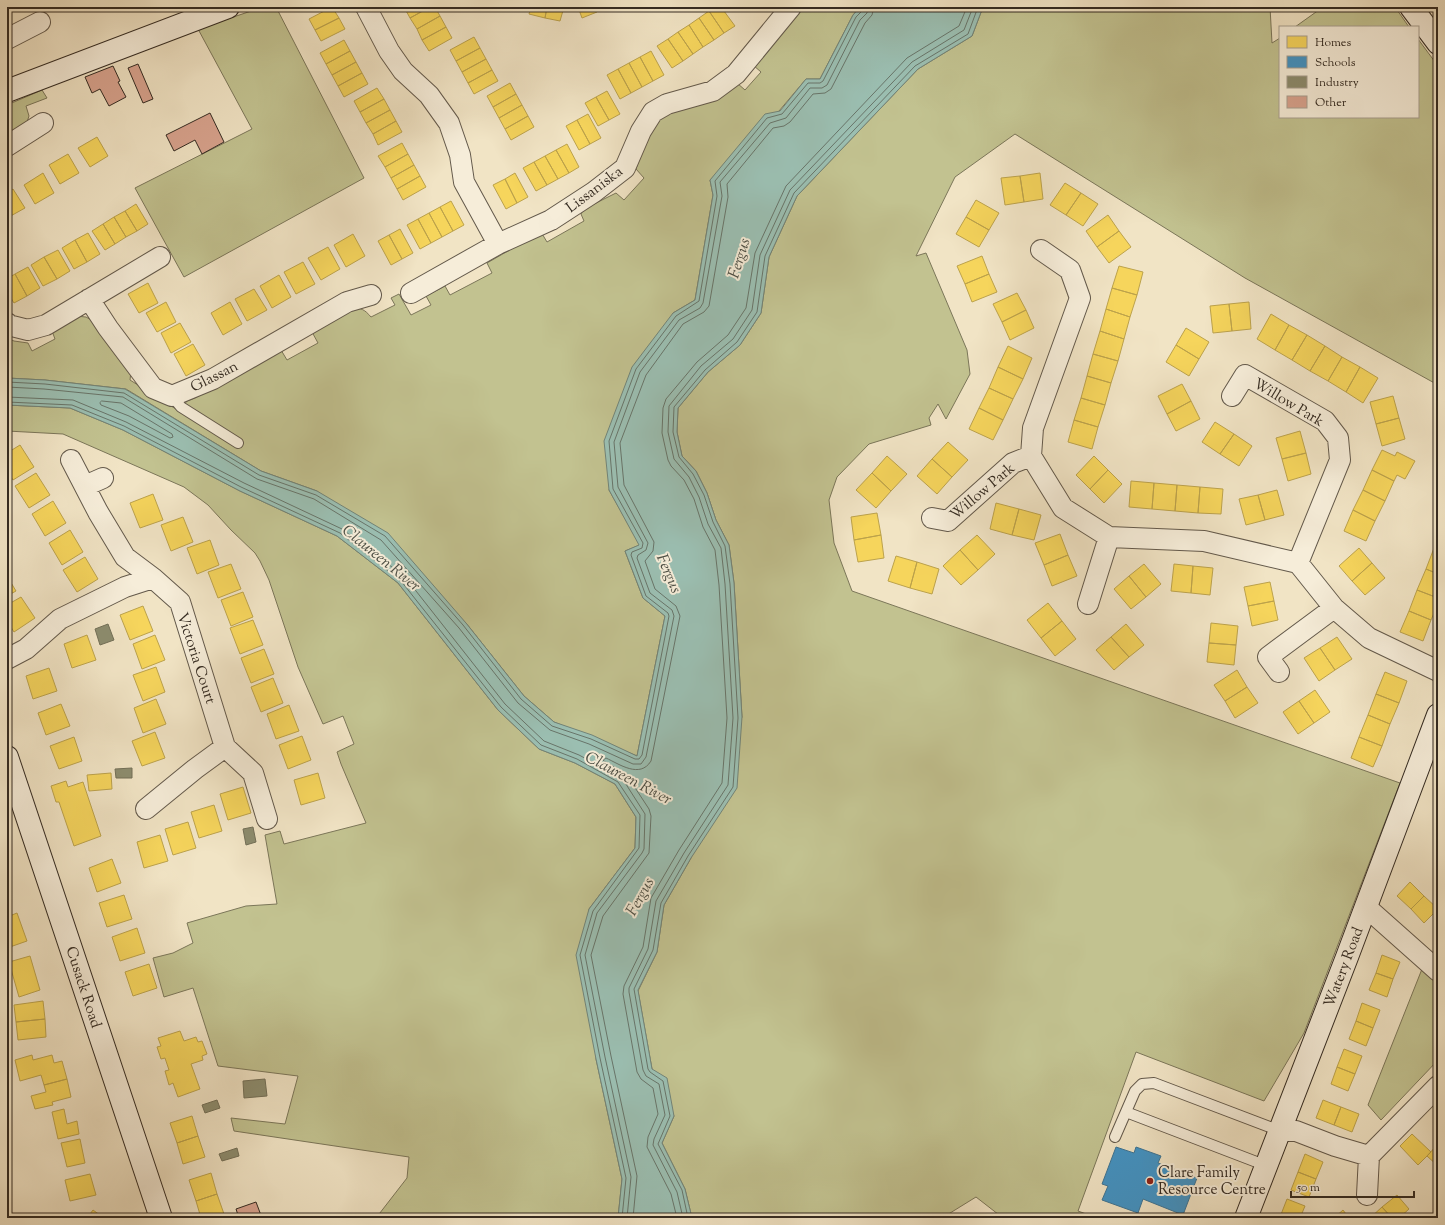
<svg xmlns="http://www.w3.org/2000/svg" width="1445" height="1225" viewBox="0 0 1445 1225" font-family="'Sorts Mill Goudy',serif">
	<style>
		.green { fill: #c2c290; stroke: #7b7659 }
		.water { fill: #9bbfb2; stroke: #728478 }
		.homes { fill: #f6d55c; stroke: #bca24b }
		.schools { fill: #4393c3; stroke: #3e7493 }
		.industry { fill: #8c8c6e; stroke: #726f57 }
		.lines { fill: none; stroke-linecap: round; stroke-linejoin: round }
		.shore { stroke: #68756a; stroke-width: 1 }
		.building { fill: #d8a38e; stroke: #342b22 }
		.lane-casing { stroke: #63594b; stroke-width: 12 }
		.street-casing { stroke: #63594b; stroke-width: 22 }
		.secondary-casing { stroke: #342b22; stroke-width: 24 }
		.lane { stroke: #f6edd9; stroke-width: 10 }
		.street { stroke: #f6edd9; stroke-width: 20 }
		.secondary { stroke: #f6edd9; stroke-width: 22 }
		.poi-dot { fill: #8f2418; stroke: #f6edd9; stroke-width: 1.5 }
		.labels { text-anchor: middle; stroke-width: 4; stroke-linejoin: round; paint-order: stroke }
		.street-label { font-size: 15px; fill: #342b22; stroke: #f6edd9 }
		.poi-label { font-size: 15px; fill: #342b22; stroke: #f6edd9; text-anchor: start }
		.water-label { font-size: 16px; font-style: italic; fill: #4e5046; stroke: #f6edd9 }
	</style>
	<rect width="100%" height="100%" fill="#f1e4c5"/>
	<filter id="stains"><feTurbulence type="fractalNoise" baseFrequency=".005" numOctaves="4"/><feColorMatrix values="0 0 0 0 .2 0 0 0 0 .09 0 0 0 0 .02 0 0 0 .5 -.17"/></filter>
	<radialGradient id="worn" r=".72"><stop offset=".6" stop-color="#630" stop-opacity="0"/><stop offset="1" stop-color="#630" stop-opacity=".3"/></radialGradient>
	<path class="green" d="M263,7H276L364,178L184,277L135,188L252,129L198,29Z
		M801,7H860L853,15L820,79H806L779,111L710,180L713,195L695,300L673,313L609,490L640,545L625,551L643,598L665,616L637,756L554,722L524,696L466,623L317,491L261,471L126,389L45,380L7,378V338L14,341L28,343L32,351L55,339L52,331L75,316L86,317L95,322L131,371L130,380L179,411L187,401L195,398L281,350L287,360L318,343L312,332L352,309C361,307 365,310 371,317L395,305L391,298L399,294L411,315L431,305L426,296L445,286L450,295L492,273L487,263L541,232L547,242L584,221L581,214L584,209L616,193L624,200L644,178L636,169L649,128L656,118L737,83L745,90L761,72L753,65Z
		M983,7H1270L1272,43L1280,38V117H1418V39L1438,66V385L1245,278L1015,134L955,177L916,256L926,253L967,350L970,374L946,419L938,404L929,418L931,425L869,444L837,477L829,500L834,543L852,591L1400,783L1304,1033L1264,1101L1136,1052L1078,1211L1097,1218H1003L976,1197L942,1218H692L685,1189L662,1143L674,1116L652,1069L638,991L657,952L664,905L691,858L742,717L734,583L729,545L716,520L707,493L696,471L682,456L677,432L678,408L708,372L740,345L761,313L769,257L797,196L918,69L972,36Z
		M1323,7H1395L1409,27H1295Z
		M42,90L47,98L26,106L29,116L27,122L7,135V105Z
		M7,405L70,408L123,430L240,491L337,536L398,583L498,710L539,749L575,763L615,784L636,817L635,848L589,909L596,1059L622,1179L618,1218H376L407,1178L409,1157L234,1131L231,1118L285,1124L298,1076L218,1066L193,988L164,997L153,958L173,953L193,943L187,923L246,906L277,904L265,835L280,831L284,844L366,823L341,764L337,752L354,744L343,716L323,724L298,667L269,580L260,561L255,553L231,530L208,505L184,487L63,434L7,431Z
		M1422,969L1438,983V1005L1435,1010L1438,1013V1060L1381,1120L1368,1105Z"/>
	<path class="water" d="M860,7H983L972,36L918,69L797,196L769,257L761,313L740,345L708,372L678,408L677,432L682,456L696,471L707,493L716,520L729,545L734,583L742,717L737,788L691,858L664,905L657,952L638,990L652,1069L667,1078L674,1116L662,1143L685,1189L692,1218H618L622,1179L596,1059L576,955L589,909L635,848L636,817L615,784L575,763L539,749L498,710L398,583L337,536L240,491L123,430L70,408L7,405V378L45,380L125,389L261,471L317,491L388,533L466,623L524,696L554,722L592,735L637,756L665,616L643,598L625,551L639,545L609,490L604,441L632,367L673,313L695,300L713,195L710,180L765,114L780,111L806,79H820L853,15Z"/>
	<path class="homes" d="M332,7L339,18L315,30L309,19Z
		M404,7H430L410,18Z
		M430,7H435L440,16L417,29L410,18Z
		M531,7H547L545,18L529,14Z
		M547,7H564L560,21L545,18Z
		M578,7H595L597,12L582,18Z
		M716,7H721L735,26L724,33L709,11Z
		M709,11L724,33L714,40L699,18Z
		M440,16L446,27L422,40L417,29Z
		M339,18L345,29L321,41L315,30Z
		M699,18L714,40L703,47L689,25Z
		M689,25L703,47L693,54L678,32Z
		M446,27L452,38L429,51L422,40Z
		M678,32L693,54L683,61L668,39Z
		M474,37L480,48L456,61L450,50Z
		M668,39L683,61L672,68L657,46Z
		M344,40L350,51L326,64L320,53Z
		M480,48L486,59L462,72L456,61Z
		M350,51L356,62L332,75L326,64Z
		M651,51L664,75L653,81L640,57Z
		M640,57L653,81L642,87L629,63Z
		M486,59L492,70L468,83L462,72Z
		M356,62L362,73L338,86L332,75Z
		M629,63L642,87L631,93L618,69Z
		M618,69L631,93L620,99L607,75Z
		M492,70L498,81L474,94L468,83Z
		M362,73L368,84L344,97L338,86Z
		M510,83L516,94L493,107L487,96Z
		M377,88L384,99L360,112L354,101Z
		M607,91L620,114L609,120L596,97Z
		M516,94L522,105L499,118L493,107Z
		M596,97L609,120L598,126L585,103Z
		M384,99L390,110L366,123L360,112Z
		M522,105L528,116L505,129L499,118Z
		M390,110L396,121L373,134L366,123Z
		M588,114L601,138L590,144L577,120Z
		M528,116L534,127L511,140L505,129Z
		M577,120L590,144L579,150L566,126Z
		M396,121L402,132L378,145L373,134Z
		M97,137L108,156L90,167L78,148Z
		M402,143L408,154L385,167L378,156Z
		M567,144L579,167L569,173L556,150Z
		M556,150L569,173L558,179L545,156Z
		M68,154L79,173L60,184L49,165Z
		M408,154L414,165L391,178L385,167Z
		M545,156L558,179L547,185L534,162Z
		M534,162L547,185L536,191L523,168Z
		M414,165L420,176L397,189L391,178Z
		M43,173L54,193L35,204L24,185Z
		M515,173L528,197L517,203L505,179Z
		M1040,173L1043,199L1024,202L1020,176Z
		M420,176L426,187L403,200L397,189Z
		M1020,176L1024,202L1005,205L1001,178Z
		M505,179L517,203L506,209L493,185Z
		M1065,183L1081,193L1066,215L1050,205Z
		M13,189L25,208L7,218V193Z
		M1081,193L1098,204L1083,226L1066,215Z
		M976,200L999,213L989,230L966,217Z
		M451,201L464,225L453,231L440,207Z
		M136,204L148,224L137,231L125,211Z
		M440,207L453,231L442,237L429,213Z
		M125,211L137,231L126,237L114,217Z
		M429,213L442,237L431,243L418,219Z
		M1108,215L1119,231L1097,247L1086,231Z
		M114,217L126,237L115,244L103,224Z
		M966,217L989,230L979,247L956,234Z
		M418,219L431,243L420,249L407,225Z
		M103,224L115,244L105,250L92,231Z
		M400,229L413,253L402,259L389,235Z
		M1119,231L1131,247L1109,263L1097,247Z
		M88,233L100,254L87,262L75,240Z
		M353,234L365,256L346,267L334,245Z
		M389,235L402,259L391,265L378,241Z
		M75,240L87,262L74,269L62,248Z
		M328,247L340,269L321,280L308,258Z
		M58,250L70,271L57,279L44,257Z
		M982,256L989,274L965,284L957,266Z
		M44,257L57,279L43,286L31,265Z
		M303,262L315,284L296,294L284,272Z
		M1119,266L1143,272L1137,295L1112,288Z
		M28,267L40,288L27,296L15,274Z
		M15,274L27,296L14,303L7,292V279Z
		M989,274L997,292L972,302L965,284Z
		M279,275L291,297L272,308L260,286Z
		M148,283L158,303L139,313L128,294Z
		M1112,288L1137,295L1130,317L1106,309Z
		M254,289L267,310L247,321L235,299Z
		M1017,293L1026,310L1002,322L993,304Z
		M166,302L176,322L157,332L146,313Z
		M230,302L242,324L223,335L211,313Z
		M1249,302L1251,329L1232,331L1229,304Z
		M1229,304L1232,331L1213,333L1210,306Z
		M1106,309L1130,317L1124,339L1100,331Z
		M1026,310L1034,328L1010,340L1002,322Z
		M1271,314L1289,325L1275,350L1257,339Z
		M180,323L191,342L171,353L161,333Z
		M1289,325L1307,335L1292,360L1275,350Z
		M1186,328L1209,342L1199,359L1176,345Z
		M1100,331L1124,339L1118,361L1093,354Z
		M1307,335L1325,346L1310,371L1292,360Z
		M193,344L205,365L186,376L174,354Z
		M1176,345L1199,359L1189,376L1166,362Z
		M1008,346L1032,358L1023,379L998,367Z
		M1325,346L1342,357L1328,381L1310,371Z
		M1093,354L1118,361L1111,383L1087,376Z
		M1342,357L1360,367L1346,392L1328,381Z
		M998,367L1023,379L1013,399L989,388Z
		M1360,367L1378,378L1363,403L1346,392Z
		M1087,376L1111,383L1105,405L1081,398Z
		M1182,384L1191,401L1167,414L1158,396Z
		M989,388L1013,399L1003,420L979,408Z
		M1393,396L1399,418L1376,424L1370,402Z
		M1081,398L1105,405L1098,427L1074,420Z
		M1191,401L1200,419L1176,431L1167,414Z
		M979,408L1003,420L993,440L969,429Z
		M1399,418L1405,439L1382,446L1376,424Z
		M1074,420L1098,427L1092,449L1068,442Z
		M1215,422L1234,434L1220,454L1202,442Z
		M1300,431L1306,453L1282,459L1276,438Z
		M1234,434L1252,446L1239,466L1220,454Z
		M948,442L968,460L952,477L932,459Z
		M20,445L34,467L13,480L7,470V453Z
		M1382,450L1395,456L1397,452L1415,461L1405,479L1397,475L1394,481L1372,470Z
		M1306,453L1311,474L1288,481L1282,459Z
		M887,456L907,474L891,491L872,473Z
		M1094,456L1108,470L1090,489L1076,475Z
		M932,459L952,477L937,494L917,476Z
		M1108,470L1122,484L1104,503L1090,489Z
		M1372,470L1394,481L1385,501L1363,490Z
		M36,473L50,495L29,508L15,486Z
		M872,473L891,491L876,508L856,490Z
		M1131,481L1154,483L1152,509L1129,507Z
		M1154,483L1177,485L1175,511L1152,509Z
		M1177,485L1200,487L1198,513L1175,511Z
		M1200,487L1223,489L1221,514L1198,513Z
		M1277,490L1284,515L1265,520L1258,495Z
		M1363,490L1385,501L1375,521L1353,510Z
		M153,494L163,520L140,528L130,503Z
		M1258,495L1265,520L1246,525L1239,499Z
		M53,501L66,523L45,536L32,514Z
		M996,503L1019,509L1012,535L990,529Z
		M1019,509L1041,515L1034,540L1012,535Z
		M1353,510L1375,521L1366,541L1344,531Z
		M877,513L881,535L854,540L851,517Z
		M183,517L193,542L171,551L161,525Z
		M70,530L83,552L62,565L49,543Z
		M1060,534L1068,555L1044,565L1035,543Z
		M881,535L884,558L858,562L854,540Z
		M977,535L995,554L978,570L960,550Z
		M210,540L219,565L197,574L187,548Z
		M1359,548L1372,563L1352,581L1339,566Z
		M1434,548L1438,549V574L1426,569Z
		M960,550L978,570L961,585L943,566Z
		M1068,555L1077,576L1052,586L1044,565Z
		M896,556L917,562L910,588L888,581Z
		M85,557L98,579L77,592L63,570Z
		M917,562L939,569L932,594L910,588Z
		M1372,563L1385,578L1365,595L1352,581Z
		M231,564L241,589L218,598L208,572Z
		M1144,564L1161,584L1146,597L1129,576Z
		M1174,564L1193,566L1191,593L1171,591Z
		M1193,566L1213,568L1210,595L1191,593Z
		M1426,569L1438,574V598L1417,590Z
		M7,576L16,591L7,596Z
		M1129,576L1146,597L1131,609L1114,589Z
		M1270,582L1274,601L1248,606L1244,587Z
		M1417,590L1438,598V604L1431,620L1409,611Z
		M243,592L253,617L231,626L221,600Z
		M21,597L35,618L14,632L7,621V605Z
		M1274,601L1278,620L1252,626L1248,606Z
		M1048,603L1062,621L1041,638L1027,620Z
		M143,606L153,631L130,640L120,615Z
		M1409,611L1431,620L1423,641L1400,632Z
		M253,620L263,645L240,654L230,628Z
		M1062,621L1076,639L1055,656L1041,638Z
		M1211,623L1238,626L1236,645L1209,643Z
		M1126,624L1144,645L1129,657L1111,637Z
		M87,635L96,660L72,668L64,644Z
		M155,635L165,660L142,669L133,644Z
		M1111,637L1129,657L1114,670L1096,650Z
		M1337,637L1352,659L1335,670L1320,648Z
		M1209,643L1236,645L1234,665L1207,662Z
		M1320,648L1335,670L1319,681L1304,658Z
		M264,649L274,674L251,683L241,658Z
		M156,667L165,692L143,701L133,675Z
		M49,668L57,691L33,699L26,676Z
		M1237,670L1247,687L1225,701L1214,685Z
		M1385,672L1407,681L1399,703L1376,694Z
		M273,678L283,703L261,712L251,687Z
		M1247,687L1258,703L1235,718L1225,701Z
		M1315,690L1330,712L1314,723L1299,701Z
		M1376,694L1399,703L1390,724L1368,715Z
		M156,699L166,724L143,733L134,708Z
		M1299,701L1314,723L1298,734L1283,712Z
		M61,704L70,726L46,735L38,713Z
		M289,705L299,731L276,739L267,714Z
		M1368,715L1390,724L1382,746L1359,737Z
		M155,732L165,758L142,766L132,741Z
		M302,736L311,760L288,769L279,745Z
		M74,737L82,761L59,769L50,746Z
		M1359,737L1382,746L1373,767L1351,758Z
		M111,773L112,789L89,791L87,775Z
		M318,773L325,798L301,805L294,780Z
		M66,781L68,787L83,782L101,836L74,846L59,802H56L51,786Z
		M243,787L251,813L228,820L220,794Z
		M214,805L222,831L199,838L191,812Z
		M188,822L196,848L173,855L165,829Z
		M160,835L168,861L144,868L137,842Z
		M112,859L121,883L97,892L89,868Z
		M1410,882L1424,896L1411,909L1397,896Z
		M124,895L132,919L107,927L99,903Z
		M1424,896L1438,909L1424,923L1411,909Z
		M17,913L27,941L7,948V917Z
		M137,928L145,953L120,961L112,937Z
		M1382,955L1400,962L1393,979L1376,973Z
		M30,956L40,990L19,997L9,962Z
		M149,964L157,988L133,996L125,972Z
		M1376,973L1393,979L1387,997L1369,990Z
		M43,1001L45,1019L16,1022L14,1005Z
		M1362,1003L1380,1010L1373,1028L1356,1021Z
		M45,1019L46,1037L18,1040L16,1022Z
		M1356,1021L1373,1028L1366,1046L1349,1039Z
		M180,1031L184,1041L196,1037L198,1042L202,1041L207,1054L202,1056L203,1060L191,1064L200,1089L178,1097L173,1083L169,1085L165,1071L169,1070L165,1058L161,1059L157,1047L161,1046L158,1038Z
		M1344,1049L1362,1056L1355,1074L1337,1067Z
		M32,1055L33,1060L52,1055L54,1063L62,1061L67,1079L44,1085L41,1075L20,1081L15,1060Z
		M1337,1067L1355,1074L1348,1091L1331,1084Z
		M67,1079L71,1097L52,1102L53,1105L35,1109L31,1096L46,1092L44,1085Z
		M1323,1100L1341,1107L1334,1125L1316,1118Z
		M1341,1107L1359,1114L1352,1132L1334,1125Z
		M64,1109L67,1124L77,1121L79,1134L58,1139L52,1112Z
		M192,1116L198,1136L177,1143L170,1123Z
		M1412,1134L1431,1152L1418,1165L1400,1146Z
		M198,1136L205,1157L183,1164L177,1143Z
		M80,1139L85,1163L67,1167L61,1143Z
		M1438,1144V1166L1427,1156Z
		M1305,1154L1323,1162L1316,1179L1298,1172Z
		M1298,1172L1316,1179L1309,1197L1291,1190Z
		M211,1173L217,1194L196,1201L189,1180Z
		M90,1174L96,1195L70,1201L65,1180Z
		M217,1194L224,1214L211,1218H201L196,1201Z
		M1397,1195L1409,1209L1399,1218H1392L1382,1207Z
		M1287,1199L1305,1206L1300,1218H1284L1280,1217Z
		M1382,1207L1392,1218H1370Z
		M93,1210L104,1218H87Z
		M1343,1210L1349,1218H1334Z"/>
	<path class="schools" d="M1116,1147L1134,1153L1136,1147L1161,1156L1158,1163L1197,1178L1183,1215L1143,1199L1138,1213L1102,1200L1108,1186L1102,1184Z"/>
	<path class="industry" d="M108,624L114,640L100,645L95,629Z
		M132,768V778H116L115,769Z
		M253,827L256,842L246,845L243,829Z
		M265,1079L267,1096L244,1098L243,1081Z
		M217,1100L220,1108L205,1113L202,1105Z
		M237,1148L239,1156L222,1161L219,1154Z"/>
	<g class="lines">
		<path class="shore" d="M7,382L45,384L124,393L259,475L316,495L385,536L463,625L521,699L552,726L591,739L635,759H639L642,755L669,616L668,613L646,596L631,555L632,552L642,548L643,543L613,489L609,441L636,369L676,316L699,301L717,196L715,181L767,118L782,114L808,83H820L823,81L856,17L862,11V7
			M7,387L44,389L123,397L257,479L314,499L381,540L459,628L518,703L550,730L589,744L633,764H641L646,757L674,616L672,610L650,593L637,558L638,555L646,550L648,543L618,487L614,442L640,372L679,320L700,308L703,303L722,196L720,182L770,123L786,118L810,88H822L827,85L860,20L867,13L868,7
			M7,397L73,400L126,422L244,483L342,529L405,577L505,704L544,741L579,755L622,778L645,814L644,849L642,853L597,913L585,955L605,1057L631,1177L627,1218
			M102,401L121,403L172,434L173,437L170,438L129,416L101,405L100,403Z
			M7,402L72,405L124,426L241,487L340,533L401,581L501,707L541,745L577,759L618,782L640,815L639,848L593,911L580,955L600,1058L626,1178L622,1218
			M633,1218L637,1176L611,1056L591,955L603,916L649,853L651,816L649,809L626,774L604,761L603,760L606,758C619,764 640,779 651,761L680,616L676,606L655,589L645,561L653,551L654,542L624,485L620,443L646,375L683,324L704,312L709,306L728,197L727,184L773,128L784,126L790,122L813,94L825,93L831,89L865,23L872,15L874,7
			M677,1218L671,1194L647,1147L648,1137L658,1114L653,1088L641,1079L637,1072L623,994L624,986L643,947L651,898L679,850L722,783L727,718L719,585L715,550L703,527L694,499L684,480L671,466L668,460L662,433L663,408L666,399L697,362L728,335L746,308L755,253L786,186L907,58L959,26L967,7
			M683,1218L677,1192L653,1145L654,1139L665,1115L659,1084L646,1076L643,1070L629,992V988L648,949L656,901L684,853L728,785L733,718L725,584L721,548L708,524L699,497L689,477L674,459L668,432L669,406L701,366L733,339L752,310L760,255L790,190L912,62L964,30L973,7
			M688,1218L682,1190L658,1144L670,1116L663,1081L650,1072L648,1069L634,989L653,950L661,903L688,856L733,787L738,718L730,584L725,546L713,522L704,495L693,474L679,457L673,432L674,407L705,370L737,342L757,312L765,256L794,193L915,66L968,34L978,7"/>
	</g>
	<path class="building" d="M138,64L153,99L143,103L128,68Z
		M113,66L120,81L118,82L126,97L109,106L100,89L92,93L85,77Z
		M210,113L224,142L202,154L195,140L174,151L166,135Z
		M256,1202L262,1218H239L236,1209Z"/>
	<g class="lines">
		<g class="lane-casing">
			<path id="lane" d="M172,396L181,407L238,443
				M1126,1112L1267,1166
				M1115,1137L1135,1091L1142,1084L1154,1083L1280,1131"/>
		</g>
		<g class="street-casing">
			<path id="street" d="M366,7L389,51L403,71L429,95L449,123L460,155L464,182L498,244
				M7,39L40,22
				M7,146L43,123
				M411,293L498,244L551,220L594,192L625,168L641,131L653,112L667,104L713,91L736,74L791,7
				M89,299L108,328L153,388L172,396L213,379L347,302L371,295
				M7,323L8,325L28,330L46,325L160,257
				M1232,396L1245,375L1325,421L1338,438L1340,460L1298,563L1334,608L1369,638L1438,671
				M1031,456L1033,428L1080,298L1070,270L1041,250
				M71,460L98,512L125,557L153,578L180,602L225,747L253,773L267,819
				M85,486L103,478
				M932,518L948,521L1013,463L1031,456L1063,508L1109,537L1088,604
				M1109,537L1204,541L1298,563
				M7,659L26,649L60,619L125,587L153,578
				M1279,672L1268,657L1334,608
				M146,809L195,769L225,747
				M1366,907L1438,971
				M1280,1131H1296L1335,1146L1369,1156
				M1367,1195L1369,1156L1438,1086"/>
		</g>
		<g class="secondary-casing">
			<path id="secondary" d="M1411,7L1438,43
				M7,91L228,7
				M7,757L161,1218
				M1246,1218L1347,957L1438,715"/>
		</g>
		<use href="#lane" class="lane"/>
		<use href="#street" class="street"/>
		<use href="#secondary" class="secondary"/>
	</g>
	<circle class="poi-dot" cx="1150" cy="1181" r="4"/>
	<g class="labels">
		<g class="street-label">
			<text transform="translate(594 189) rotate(-37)" y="5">Lissaniska</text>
			<text transform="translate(214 376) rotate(-27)" y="5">Glassan</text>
			<text transform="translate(1289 402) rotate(31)" y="5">Willow Park</text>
			<text transform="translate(982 491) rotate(-40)" y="5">Willow Park</text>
			<text transform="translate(197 658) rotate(72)" y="5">Victoria Court</text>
			<text transform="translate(1343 967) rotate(-69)" y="5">Watery Road</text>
			<text transform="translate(84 987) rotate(72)" y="5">Cusack Road</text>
		</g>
		<g class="poi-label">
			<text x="1158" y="1177">Clare Family<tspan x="1158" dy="17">Resource Centre</tspan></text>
		</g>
		<g class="water-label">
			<text transform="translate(738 258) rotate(-73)" y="6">Fergus</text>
			<text transform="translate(382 557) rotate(39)" y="6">Claureen River</text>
			<text transform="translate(670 573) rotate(67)" y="6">Fergus</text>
			<text transform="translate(629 777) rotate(28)" y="6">Claureen River</text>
			<text transform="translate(639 896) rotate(-61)" y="6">Fergus</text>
		</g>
	</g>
	<rect width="1445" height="1225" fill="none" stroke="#f1e4c5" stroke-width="24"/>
	<rect x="8" y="8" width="1429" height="1209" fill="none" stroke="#342b22" stroke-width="2"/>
	<rect x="12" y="12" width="1421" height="1201" fill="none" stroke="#342b22"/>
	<rect x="1279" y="26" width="140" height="92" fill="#f6edd9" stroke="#a89f90"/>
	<rect x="1287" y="36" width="20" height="12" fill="#f6d55c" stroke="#a89f90"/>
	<text x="1315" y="46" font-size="12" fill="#342b22">Homes</text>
	<rect x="1287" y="56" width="20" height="12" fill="#4393c3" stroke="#a89f90"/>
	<text x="1315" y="66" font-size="12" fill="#342b22">Schools</text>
	<rect x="1287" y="76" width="20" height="12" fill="#8c8c6e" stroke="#a89f90"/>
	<text x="1315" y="86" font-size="12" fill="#342b22">Industry</text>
	<rect x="1287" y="96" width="20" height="12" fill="#d8a38e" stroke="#a89f90"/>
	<text x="1315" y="106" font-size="12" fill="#342b22">Other</text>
	<path d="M1291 1191v6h123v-6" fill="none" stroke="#342b22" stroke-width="2"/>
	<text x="1297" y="1191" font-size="12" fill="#342b22" stroke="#f6edd9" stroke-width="3" paint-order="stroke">50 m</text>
	<rect width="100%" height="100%" filter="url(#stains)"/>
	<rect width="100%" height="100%" fill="url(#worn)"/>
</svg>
